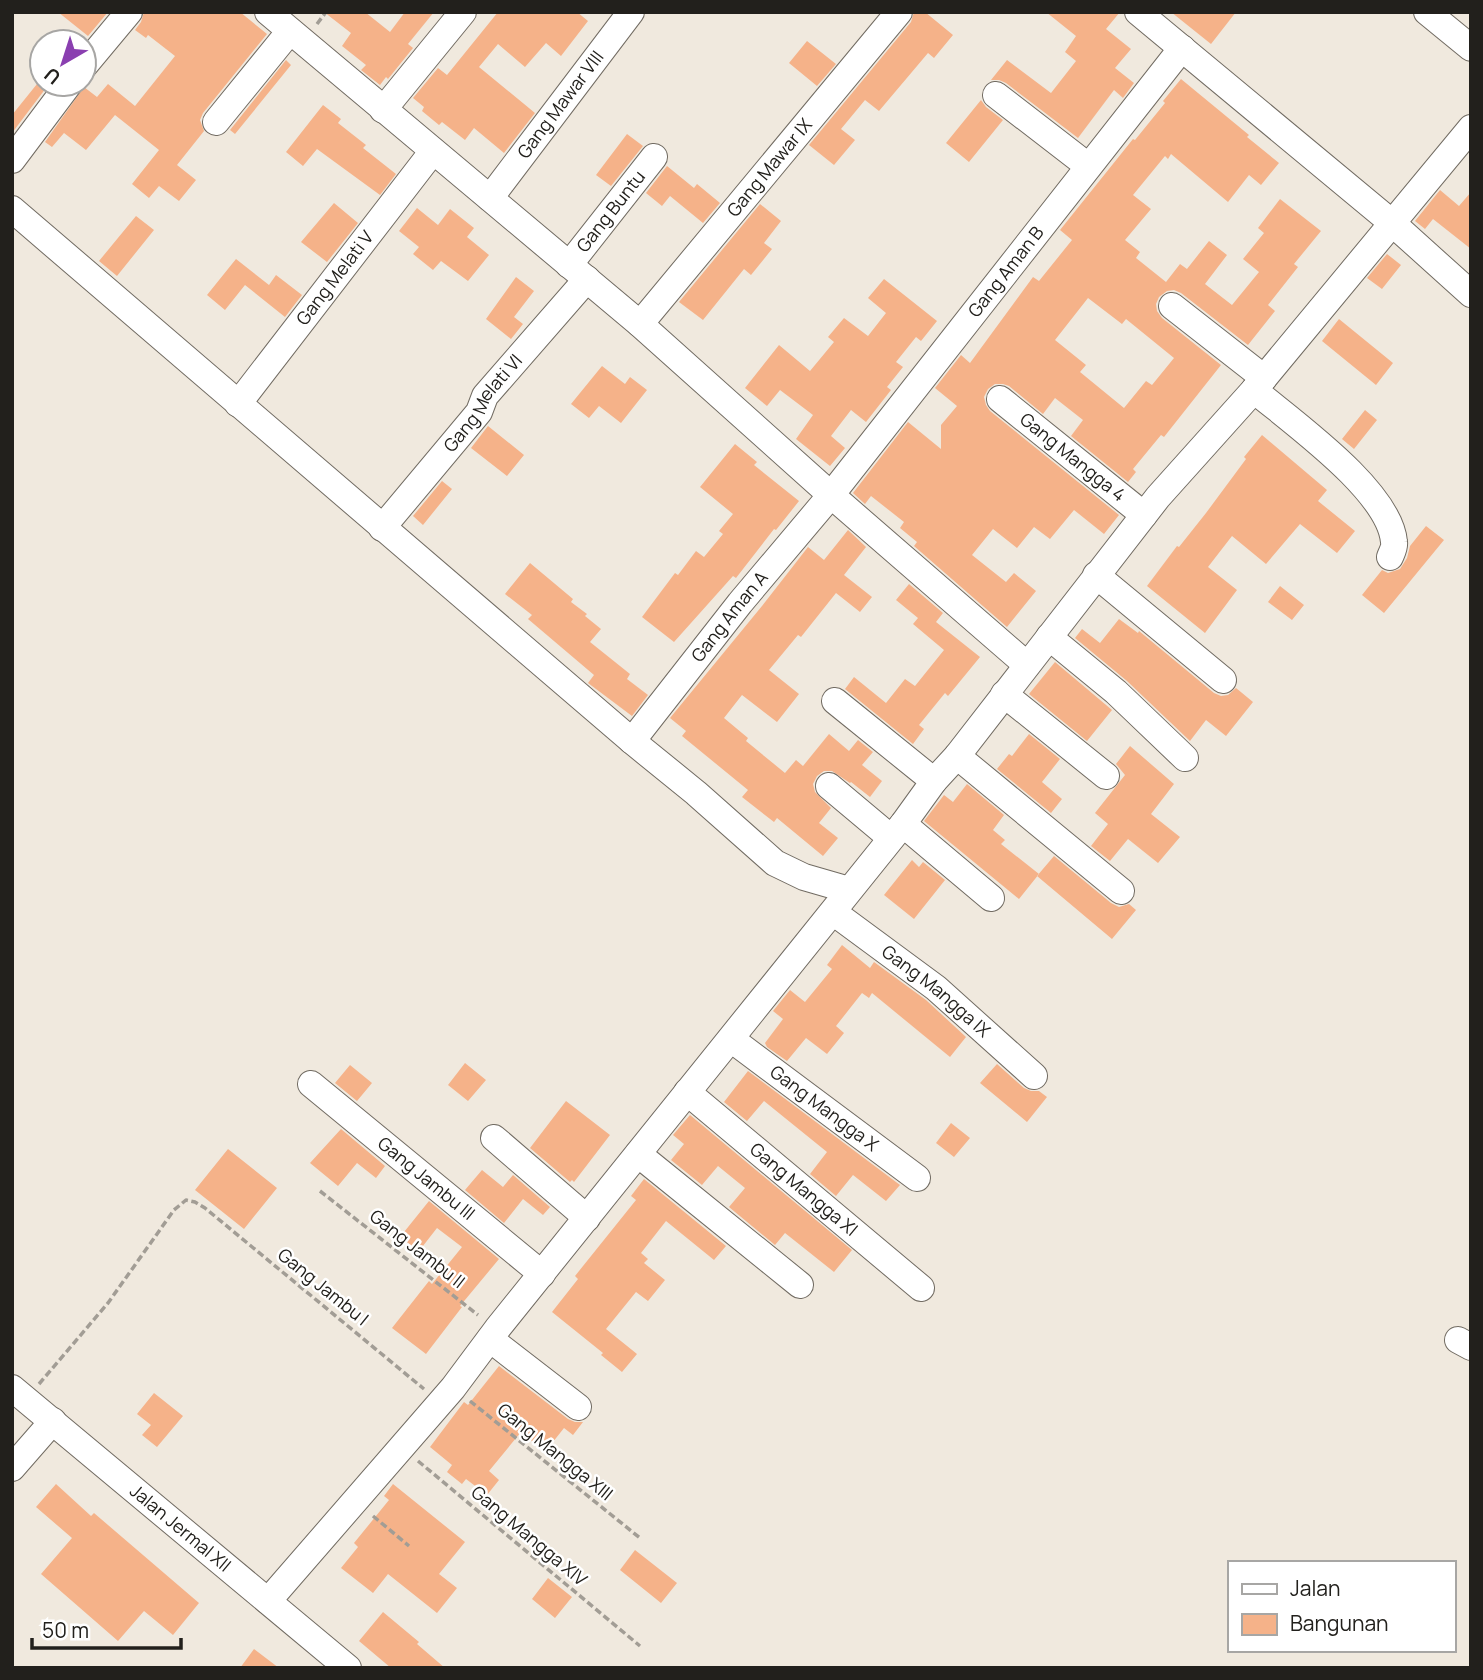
<svg xmlns="http://www.w3.org/2000/svg" width="1483" height="1680" viewBox="0 0 1483 1680" font-family="Manrope,sans-serif">
	<style>
		.building { fill: #f5b289; fill-rule: evenodd }
		.lines { fill: none; stroke-linecap: round; stroke-linejoin: round }
		.minor-casing { stroke: #716b62; stroke-width: 28 }
		.path { stroke: #a29d95; stroke-width: 3.5; stroke-dasharray: 7 3.5; stroke-linecap: butt }
		.minor { stroke: #fff; stroke-width: 26 }
		.labels { text-anchor: middle; stroke-width: 5; stroke-linejoin: round; paint-order: stroke }
		.street-label { font-size: 18px; fill: #22201c; stroke: #fff }
	</style>
	<rect width="100%" height="100%" fill="#f0e9de"/>
	<path class="building" d="M58,12H108L88,36Z
		M144,12H240L267,34L203,113L200,120L204,131L177,165L196,180L179,201L159,186L149,198L132,184L159,150L115,115L86,150L64,133L52,147L45,142L84,87L97,97L108,84L135,106L175,56L148,35L146,38L135,30L141,22Z
		M324,12H365L390,32L405,12H434L408,44L413,48L388,79L386,77L380,85L361,70L366,65L342,46L351,33Z
		M498,12H577L588,21L561,56L546,43L525,67L498,44L479,67L535,113L504,153L474,128L465,140L442,122L439,125L422,111L424,107L413,98L438,68L447,75Z
		M914,12H925L953,35L934,58L928,53L879,111L865,100L841,129L855,140L834,165L809,145L911,22Z
		M1046,12H1120L1106,29L1131,49L1115,68L1134,83L1123,98L1114,90L1078,138L1006,83L999,80H991L1007,60L1051,93L1076,61L1065,52L1076,36Z
		M1171,12H1236L1211,44Z
		M807,41L836,64L817,86L789,63Z
		M286,60L291,65L235,134L230,130Z
		M1181,79L1249,135L1247,137L1279,163L1261,185L1249,175L1228,202L1171,154L1168,159L1165,156L1133,195L1151,209L1125,240L1140,252L1136,258L1166,282L1180,264L1187,269L1209,241L1227,255L1205,284L1232,305L1259,272L1243,259L1264,233L1258,228L1280,199L1321,231L1294,264L1298,267L1268,305L1275,311L1248,345L1181,293L1174,290L1167,291L1159,297L1156,304L1157,311L1162,318L1221,365L1164,437L1161,435L1133,469L1136,472L1128,482L1071,436L1083,420L1055,398L1043,414L1009,386L1003,384H995L988,389L984,397L986,405L990,411L1119,515L1104,534L1074,510L1050,539L1034,527L1017,548L993,529L972,555L1006,582L1014,573L1036,591L1007,627L914,546L917,542L900,528L904,522L871,496L865,504L853,493L908,422L941,449V425L957,406L935,388L961,355L970,363L1033,277L1039,281L1072,240L1060,230L1133,139L1135,140L1165,103L1163,101ZM1088,298L1122,324L1126,319L1174,358L1152,385L1146,381L1124,408L1080,372L1086,365L1055,340Z
		M37,84H49L12,133V115Z
		M981,100L986,107L1003,120L969,162L946,143Z
		M323,105L341,119L338,123L366,145L363,148L396,174L380,195L317,149L303,166L286,152Z
		M627,134L643,146L611,186L596,175Z
		M667,166L694,188L697,184L720,203L703,223L670,196L662,206L646,193Z
		M1440,190L1459,206L1471,192V249L1433,219L1425,229L1415,221Z
		M334,203L358,223L327,262L301,242Z
		M760,204L781,221L764,243L772,249L751,275L744,269L703,320L679,302Z
		M417,208L438,225L450,209L474,228L467,237L489,255L468,281L441,261L433,270L413,254L419,247L399,231Z
		M136,216L154,230L117,276L99,261Z
		M1387,254L1401,265L1382,289L1367,278Z
		M236,259L269,285L276,275L302,295L285,317L245,285L225,310L207,295Z
		M516,277L534,291L514,317L523,324L511,339L486,319Z
		M884,279L937,321L921,341L916,337L896,362L903,367L887,387L891,390L866,422L851,410L831,436L845,448L830,466L796,439L813,415L780,390L767,406L745,388L779,345L810,371L834,342L828,337L844,318L868,336L886,313L868,298Z
		M1339,319L1393,363L1376,385L1322,341Z
		M602,366L625,384L630,377L647,390L621,423L599,406L589,418L571,404Z
		M1365,410L1377,420L1354,449L1342,439Z
		M488,426L524,455L507,476L471,448Z
		M1262,435L1327,490L1318,501L1355,531L1337,553L1300,524L1266,564L1232,536L1208,567L1237,590L1205,633L1147,586L1177,546L1179,547L1206,513L1246,459L1244,457Z
		M735,444L757,462L754,465L799,501L776,530L774,529L736,578L733,576L674,642L642,617L675,573L678,575L696,551L704,557L723,534L719,531L733,514L700,487Z
		M442,481L452,489L423,525L413,516Z
		M1426,526L1444,540L1384,613L1362,595L1382,570L1388,573L1400,569L1407,558L1410,546Z
		M848,530L866,547L844,575L872,597L860,612L836,593L801,637L798,635L769,670L799,694L777,722L742,695L724,718L748,738L746,741L785,773L796,760L803,766L829,734L849,751L858,740L873,752L862,765L882,781L870,797L851,782L850,783L832,771H824L817,776L813,784L815,792L831,808L819,823L838,838L823,856L777,818L774,822L742,797L748,790L682,736L686,731L670,718L762,606L808,547L824,560Z
		M530,563L573,599L571,602L587,614L585,616L601,629L590,642L630,674L627,679L648,695L632,716L588,683L594,675L528,619L532,615L505,594Z
		M909,584L943,613L936,622L980,657L948,696L945,693L919,725L924,729L913,744L845,689L854,677L886,703L905,679L915,686L944,650L913,624L918,618L896,600Z
		M1280,586L1304,605L1292,620L1268,602Z
		M1119,619L1138,633L1139,631L1214,693L1221,696L1228,695L1236,688L1253,702L1226,736L1206,720L1190,741L1127,681L1075,638L1082,629L1100,643Z
		M1055,662L1112,710L1087,741L1029,694Z
		M1029,734L1060,759L1042,782L1062,799L1051,813L997,769L1009,754L1012,756Z
		M1130,746L1174,784L1151,814L1180,837L1158,863L1128,839L1110,861L1091,846L1108,824L1095,813L1125,775L1116,764Z
		M967,784L1004,815L993,830L1005,840L1001,844L1039,874L1019,899L924,821L944,795L953,802Z
		M1054,856L1111,903L1119,907L1129,904L1136,910L1112,939L1037,876Z
		M912,860L919,867L923,862L945,880L914,919L884,895Z
		M842,945L870,968L874,962L926,1000L966,1037L950,1057L872,993L869,998L862,993L836,1026L844,1033L827,1054L806,1038L787,1061L767,1047L765,1043L783,1019L773,1011L790,990L805,1002L832,969L827,965Z
		M465,1063L486,1080L468,1101L448,1085Z
		M997,1064L1024,1088L1031,1091H1039L1047,1097L1027,1122L980,1083Z
		M350,1065L372,1083L357,1101L335,1083Z
		M748,1071L900,1185L886,1201L853,1175L836,1196L810,1174L827,1152L764,1101L747,1121L724,1102Z
		M566,1101L610,1135L574,1182L572,1180L570,1182L530,1148Z
		M690,1115L852,1250L834,1272L785,1233L775,1245L729,1207L745,1188L718,1166L702,1185L671,1160L684,1144L673,1135Z
		M951,1123L970,1138L954,1157L936,1143Z
		M341,1129L385,1166L376,1178L357,1163L338,1186L310,1163Z
		M228,1149L277,1188L244,1229L195,1190Z
		M482,1170L503,1187L513,1175L550,1207L543,1215L523,1199L504,1223L465,1190Z
		M644,1179L726,1246L714,1260L666,1221L641,1253L648,1259L644,1263L665,1280L648,1301L636,1292L606,1329L637,1354L622,1372L601,1355L603,1353L552,1312L578,1279L575,1276L636,1200L631,1196Z
		M429,1201L499,1259L460,1306L462,1307L426,1354L392,1328L429,1281L432,1284L462,1247L437,1228L419,1251L400,1237Z
		M499,1366L568,1419L575,1422H583L573,1435L564,1428L545,1452L521,1432L489,1471L499,1480L487,1495L466,1479L462,1484L447,1472L452,1465L430,1447L464,1402L468,1405Z
		M154,1393L183,1416L157,1447L142,1435L151,1425L137,1414Z
		M56,1484L91,1516L94,1513L199,1603L173,1635L144,1611L118,1641L41,1574L72,1538L36,1507Z
		M393,1484L465,1542L439,1574L457,1588L437,1613L388,1574L373,1593L341,1568L358,1547L354,1543L389,1500L384,1496Z
		M635,1550L677,1583L661,1603L620,1570Z
		M548,1578L572,1597L555,1618L532,1599Z
		M383,1612L419,1642L417,1644L445,1668H391L359,1641Z
		M254,1649L279,1668H240Z"/>
	<g class="lines">
		<g class="minor-casing">
			<g id="minor">
				<path d="M268,12L640,324L831,495L1027,665"/>
				<path d="M1138,12L1391,222L1471,294"/>
				<path d="M1427,12L1471,48"/>
				<path d="M84,66L129,12"/>
				<path d="M996,95L1088,166"/>
				<path d="M383,110L463,12"/>
				<path d="M216,122L290,31"/>
				<path d="M12,160L69,84"/>
				<path id="s1" d="M490,198L631,12"/>
				<path d="M12,209L632,741L696,793L775,863L804,877L849,890"/>
				<path id="s2" d="M569,265L654,157"/>
				<path d="M1172,306L1264,378"/>
				<path id="s3" d="M640,324L899,12"/>
				<path d="M1254,390C1292,422 1390,491 1394,542C1395,547 1392,552 1390,557"/>
				<path id="s4" d="M1000,399L1144,515"/>
				<path id="s5" d="M238,404L433,151"/>
				<path id="s6" d="M382,528L479,412L485,396L587,279"/>
				<path d="M1096,575L1223,680"/>
				<path d="M1049,637L1116,692L1185,758"/>
				<path d="M1004,694L1106,776"/>
				<path d="M835,701L934,781"/>
				<path id="s7" d="M632,741L740,603L831,495L1182,48"/>
				<path d="M957,756L1121,891"/>
				<path d="M829,786L891,838"/>
				<path d="M903,824L991,898"/>
				<path id="s8" d="M833,912L936,988L1034,1076"/>
				<path id="s9" d="M731,1039L917,1178"/>
				<path id="s10" d="M311,1084L542,1274"/>
				<path id="s11" d="M687,1092L921,1288"/>
				<path d="M494,1138L587,1218"/>
				<path d="M638,1154L800,1285"/>
				<path d="M490,1339L578,1407"/>
				<path d="M1458,1340L1471,1347"/>
				<path id="s12" d="M12,1388L348,1668"/>
				<path d="M12,1468L53,1421"/>
				<path d="M268,1601L453,1388L497,1329L903,824L934,781L957,756L1158,497L1254,390L1471,128"/>
			</g>
		</g>
		<path class="path" d="M317,24L326,12
			M320,1191L478,1315
			M39,1384L108,1303L174,1210L186,1200L195,1202L205,1208L424,1389
			M470,1401L640,1538
			M418,1461L640,1646
			M373,1516L409,1546"/>
		<use href="#minor" class="minor"/>
	</g>
	<g class="labels">
		<g class="street-label">
			<text dy="6" stroke="none"><textPath href="#s1" startOffset="117">Gang Mawar VIII</textPath></text>
			<text dy="6" stroke="none"><textPath href="#s3" startOffset="203">Gang Mawar IX</textPath></text>
			<text dy="6" stroke="none"><textPath href="#s2" startOffset="68">Gang Buntu</textPath></text>
			<text dy="6" stroke="none"><textPath href="#s7" startOffset="600">Gang Aman B</textPath></text>
			<text dy="6" stroke="none"><textPath href="#s5" startOffset="159">Gang Melati V</textPath></text>
			<text dy="6" stroke="none"><textPath href="#s6" startOffset="161">Gang Melati VI</textPath></text>
			<text dy="6" stroke="none"><textPath href="#s4" startOffset="93">Gang Mangga 4</textPath></text>
			<text dy="6" stroke="none"><textPath href="#s7" startOffset="158">Gang Aman A</textPath></text>
			<text dy="6" stroke="none"><textPath href="#s8" startOffset="130">Gang Mangga IX</textPath></text>
			<text dy="6" stroke="none"><textPath href="#s9" startOffset="116">Gang Mangga X</textPath></text>
			<text dy="6" stroke="none"><textPath href="#s10" startOffset="149">Gang Jambu III</textPath></text>
			<text dy="6" stroke="none"><textPath href="#s11" startOffset="152">Gang Mangga XI</textPath></text>
			<text transform="translate(417 1249) rotate(38)" y="6">Gang Jambu II</text>
			<text transform="translate(323 1287) rotate(39)" y="6">Gang Jambu I</text>
			<text transform="translate(555 1452) rotate(39)" y="6">Gang Mangga XIII</text>
			<text dy="6" stroke="none"><textPath href="#s12" startOffset="219">Jalan Jermal XII</textPath></text>
			<text transform="translate(529 1536) rotate(40)" y="6">Gang Mangga XIV</text>
		</g>
	</g>
	<rect width="1483" height="1680" fill="none" stroke="#22201c" stroke-width="28"/>
	<rect x="1228" y="1561" width="228" height="91" fill="#ffffff" stroke="#a7a6a4" stroke-width="2"/>
	<rect x="1242" y="1584" width="35" height="10" fill="#ffffff" stroke="#a7a6a4" stroke-width="2"/>
	<text x="1290" y="1596" font-size="21" fill="#22201c">Jalan</text>
	<rect x="1242" y="1614" width="35" height="21" fill="#f5b289" stroke="#a7a6a4" stroke-width="2"/>
	<text x="1290" y="1631" font-size="21" fill="#22201c">Bangunan</text>
	<g transform="translate(63 63) rotate(219)"><circle r="33" fill="#ffffff" stroke="#a7a6a4" stroke-width="2"/>
	<path d="M0-5L12 26L0 18L-12 26Z" fill="#8a3fb0"/>
	<text y="-10" font-size="19" font-weight="bold" text-anchor="middle" fill="#22201c">U</text>
	</g>
	<path d="M32 1638v10h149v-10" fill="none" stroke="#22201c" stroke-width="3.5"/>
	<text x="42" y="1638" font-size="21" fill="#22201c" stroke="#ffffff" stroke-width="5" paint-order="stroke">50 m</text>
</svg>
